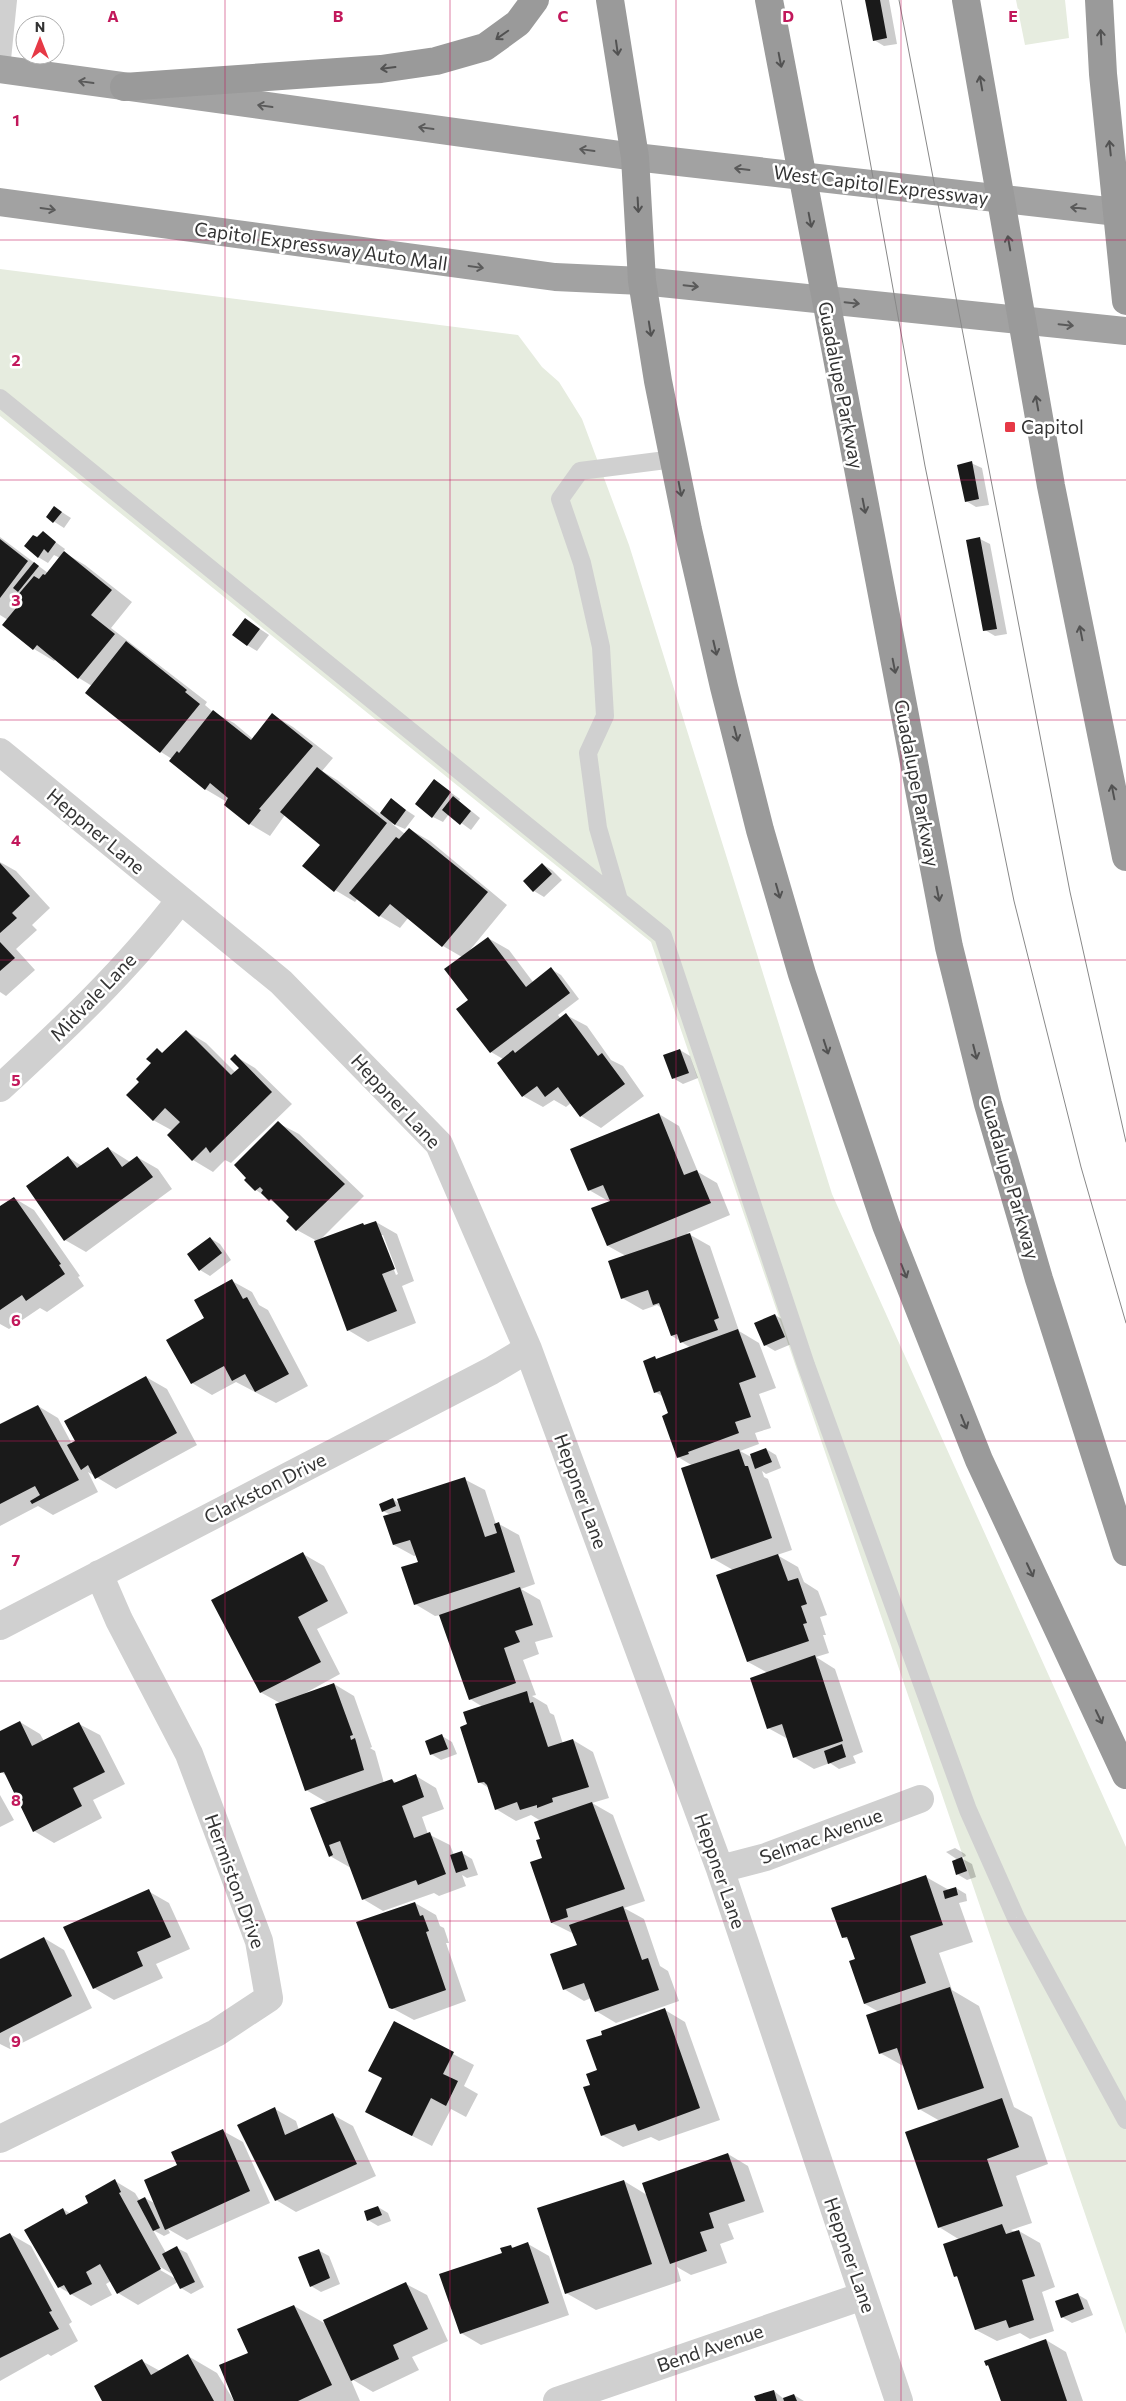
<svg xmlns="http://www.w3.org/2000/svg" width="1126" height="2401" viewBox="0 0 1126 2401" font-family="Commissioner,sans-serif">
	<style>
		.green { fill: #e6ecdf }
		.shadow { fill: #0003; fill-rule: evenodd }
		.building { fill: #1a1a1a }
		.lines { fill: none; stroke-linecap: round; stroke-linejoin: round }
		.service { stroke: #d0d0d0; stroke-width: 18 }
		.minor { stroke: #d0d0d0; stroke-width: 28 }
		.trunk { stroke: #a2a2a2; stroke-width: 28 }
		.motorway { stroke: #9a9a9a; stroke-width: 28 }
		.tram { stroke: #888; stroke-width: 1 }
		.oneway { stroke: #525252 }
		.oneway2 { stroke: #5a5a5a }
		.grid { fill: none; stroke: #c2185b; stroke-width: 1; stroke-opacity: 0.55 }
		.poi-dot { fill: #e63946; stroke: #fff; stroke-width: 2 }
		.labels { text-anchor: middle; stroke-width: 5; stroke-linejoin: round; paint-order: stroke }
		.street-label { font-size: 19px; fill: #333; stroke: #fff }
		.poi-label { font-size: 19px; fill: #333; stroke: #fff; text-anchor: start }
		.grid-label { font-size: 16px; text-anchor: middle; font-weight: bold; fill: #c2185b; stroke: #fff; stroke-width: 5; stroke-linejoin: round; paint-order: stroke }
	</style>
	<rect width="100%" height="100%" fill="#fff"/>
	<path class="green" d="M1016,0H1065L1069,38L1025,45Z
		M0,269L518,335L542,367L559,382L582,419L629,545L832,1194L1126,1847V2334L651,942L0,416Z"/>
	<path class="shadow" d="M866,0H889L897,44L884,46L874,40Z
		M971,463L982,468L989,505L976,507L966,501Z
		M54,507L71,518L64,528L47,517Z
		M43,533L65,549L63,552L85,565L132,602L111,628L207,702L205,705L213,712L234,723L253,739L273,715L293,727L333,758L322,771L337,780L380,814L391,800L415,816L405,829L391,823L405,834L409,829L430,841L507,905L470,950L488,938L509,950L533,982L551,969L561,975L579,999L558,1015L561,1019L566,1015L587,1026L611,1060L623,1066L644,1096L601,1128L581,1116L571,1103L566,1107L554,1100L543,1107L523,1096L503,1059L491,1052L469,1000L462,957L443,946L408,918L400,928L380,916L358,898L355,902L335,890L322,844L285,815L270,836L250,824L225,804L227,802L205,789L172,759L161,752L92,686L79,678L56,659L54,661L34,649L4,625L8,620L0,615V537L48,573L60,558L54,555L48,563L38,557V538Z
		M980,539L990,544L1007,634L995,636L985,630Z
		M245,619L269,635L257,651L247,645Z
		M434,781L460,799L459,801L480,818L471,830L449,814L443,822L433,817Z
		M0,862L16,871L50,908L32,925L37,930L16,949L35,970L6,996L0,992Z
		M542,864L552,870L562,880L544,897L534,891Z
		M186,1031L206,1043L236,1073L241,1068L235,1056L255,1068L292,1104L231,1163L225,1160L213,1172L193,1160L173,1131L153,1120L141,1082L153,1063L157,1049L163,1053Z
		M680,1050L690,1056L698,1078L683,1084L673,1078Z
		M659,1114L679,1126L698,1172L717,1183L730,1215L687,1233L710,1246L739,1331L759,1343L776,1388L759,1394L771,1428L755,1433L759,1444L740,1451L753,1458L766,1449L776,1455L781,1468L766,1474L762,1471L764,1477L768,1479L792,1550L777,1555L798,1567L804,1582L818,1591L827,1615L820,1617L826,1635H823L829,1653L816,1657L835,1669L863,1752L853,1756L856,1763L839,1769L830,1763L814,1769L794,1757L788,1739L768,1728V1673L748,1662L733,1570L712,1558L693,1466L678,1457L670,1414L664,1397L655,1392V1358L658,1360L691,1348L672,1336L663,1309L657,1305L643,1310L622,1298L626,1256L608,1246L610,1202L589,1190Z
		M278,1123L299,1134L364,1196L319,1241L363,1224L366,1226L376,1222L397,1234L414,1281L402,1286L416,1323L368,1342L348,1330L317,1241L297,1230L288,1221L291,1217L279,1206L256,1190ZM380,1235H383L398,1274L396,1275Z
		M108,1148L130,1162L137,1157L158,1169L172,1189L86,1252L65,1240L27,1186L68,1157L82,1166Z
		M14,1198L34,1210L80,1276L78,1277L84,1286L47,1312L40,1308L9,1329L0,1324V1208Z
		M210,1238L220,1244L231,1260L210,1276L200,1270Z
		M232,1281L252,1292L259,1305L268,1310L308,1386L276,1403L236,1382L212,1395L192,1383L206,1319Z
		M775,1315L785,1321L794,1343L775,1351L765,1345Z
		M146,1377L167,1389L197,1445L116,1489L88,1472L98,1492L53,1515L38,1506L0,1526V1426L38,1406L58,1418L72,1444Z
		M464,1479L485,1490L496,1524H499L519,1535L535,1584L521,1589L540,1600L553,1637L535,1642L539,1654L523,1660L536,1695L532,1696L547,1705L550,1713L554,1715L563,1744L573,1740L593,1752L609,1798L592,1803L613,1815L645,1901L624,1908L644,1919L660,1966L668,1971L679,2001L616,2023L596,2011L591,1998L584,2001L564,1989L578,1946L574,1934L552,1923L541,1839V1821L531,1815L516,1821L496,1809L489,1788L479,1782L469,1725L483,1707L470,1699L441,1615L435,1616L415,1604L419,1563L417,1555L414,1556L394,1545L391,1515L383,1511L393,1499L400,1504Z
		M303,1554L324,1566L348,1613L317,1629L340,1674L300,1696L334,1684L354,1696L372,1747L370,1748L375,1751L384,1783L392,1780L397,1783L416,1776L436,1788L444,1809L422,1817L428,1834L450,1845L454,1855L462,1853L472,1859L478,1875L467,1878L462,1875L466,1886L439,1896L434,1893L383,1911L363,1899L351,1868L330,1856L312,1808L328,1803L306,1790L280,1703L260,1692Z
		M20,1722L40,1734L44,1741L79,1724L100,1735L125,1784L93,1800L102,1818L54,1843L34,1831L8,1777L0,1771V1733Z
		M442,1736L452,1742L457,1754L441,1760L431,1754Z
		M0,1795L14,1820L0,1827Z
		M955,1848L965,1854L966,1856L961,1858L972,1864L976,1877L967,1880L957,1874L958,1860L946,1852Z
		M926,1877L949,1890L956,1888L966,1894L967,1901L959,1903L973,1942L939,1953L952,1990L979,2006L1014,2107L1032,2117L1048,2164L1016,2176L1032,2223L1011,2230L1015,2232L1019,2231L1040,2243L1055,2287L1042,2292L1054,2331L1030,2339L1020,2333L997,2341L976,2330L959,2278L955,2276L960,2240L939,2227L940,2121L919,2109L905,2067L880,2053L879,2012L865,2004L857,1960L850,1941L843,1937Z
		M148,1891L169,1903L190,1949L156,1964L163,1978L114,2000L94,1988Z
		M415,1903L436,1915L440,1926L444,1928L449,1943H446L466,2001L414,2020L390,2007Z
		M44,1938L64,1950L92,2008L10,2049L0,2044V1960Z
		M665,2010L685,2022L720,2120L659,2141L651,2137L623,2147L602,2135L598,2071Z
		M394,2023L474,2065L464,2086L478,2094L466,2117L451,2109L432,2146L387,2123L383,2078Z
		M275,2109L296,2121L299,2130L333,2115L353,2126L376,2176L296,2212L276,2200Z
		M223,2131L243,2142L270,2203L187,2240L168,2229L170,2233L164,2236L153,2230L166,2253L177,2248L187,2253L204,2287L191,2294L181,2288L178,2282L138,2305L118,2293L111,2281L106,2284L112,2295L91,2306L59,2287L63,2209L71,2214L90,2203L115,2181L135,2193L140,2201L145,2198L156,2204L179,2166ZM157,2265L174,2275V2278L155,2267Z
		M728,2154L748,2166L764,2212L728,2224L734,2239L720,2244L727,2263L691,2275L677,2267L681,2281L596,2310L566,2293L624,2181L647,2195Z
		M378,2207L388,2213L391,2221L378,2226L368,2220Z
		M10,2234L31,2246L72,2322L69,2324L78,2341L51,2356L48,2354L0,2381V2240Z
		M528,2244L549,2256L569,2315L481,2345L461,2333L504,2253L511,2246L515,2249Z
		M318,2250L329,2256L340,2284L321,2292L311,2286Z
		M406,2284L427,2295L448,2341L412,2357L419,2370L373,2392L350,2378L360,2401H236L249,2354L294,2306L326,2324Z
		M1077,2294L1087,2300L1093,2315L1072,2323L1062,2317Z
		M1046,2340L1066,2352L1083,2401H1001L990,2367L987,2365Z
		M188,2356L217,2373L234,2401H103L142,2361L160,2371Z
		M774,2391L784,2399L794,2395L804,2401H757Z"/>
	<path class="building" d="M865,0H880L887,38L873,41Z
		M972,461L979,499L965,502L957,465Z
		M54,506L62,512L53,523L46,517Z
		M43,531L56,542L48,553L44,549L38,558L24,546L33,535L37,537Z
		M980,537L997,629L983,631L966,540Z
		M0,539L28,561L0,598Z
		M64,551L112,590L91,615L115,634L78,679L37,645L33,650L2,625L16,608L11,603L34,576L39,579L43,574L45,575Z
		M34,562L39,566L18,592L13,588Z
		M245,618L260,629L247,646L232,635Z
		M126,641L187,690L185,692L200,704L160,753L85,693Z
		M213,710L251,740L272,713L313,746L259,809L261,810L249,825L224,805L228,798L210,783L205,790L169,761L177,751L179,753Z
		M317,767L387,823L334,892L302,866L320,845L280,812Z
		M434,779L451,792L432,818L415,804Z
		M453,796L471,811L460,825L442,810Z
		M391,798L406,810L395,825L380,813Z
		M409,828L488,892L442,947L390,904L379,917L349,893L396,837L399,839Z
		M0,863L30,896L12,913L17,918L0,933Z
		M542,863L552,874L533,892L523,881Z
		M488,937L526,987L551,967L570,993L490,1053L456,1009L468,1000L444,969Z
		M0,942L15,958L0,971Z
		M566,1013L598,1056L602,1053L625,1084L580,1117L558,1087L545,1097L537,1086L522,1097L497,1063L513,1050L515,1053Z
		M186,1030L231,1075L239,1068L230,1059L235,1054L272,1092L210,1153L206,1147L192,1161L167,1135L180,1122L165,1108L153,1121L126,1095L139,1082L136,1079L151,1063L146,1059L157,1048L162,1053Z
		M680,1049L689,1073L672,1079L663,1055Z
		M659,1113L684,1175L697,1170L711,1203L607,1246L591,1208L610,1201L603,1185L588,1191L570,1149Z
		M278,1121L345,1184L296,1231L286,1221L289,1217L271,1199L269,1201L261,1193L263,1190L260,1187L255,1191L244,1180L246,1178L234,1165Z
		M108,1147L122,1167L137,1156L153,1177L64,1241L26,1186L68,1156L77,1168Z
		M14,1197L61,1264L59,1265L65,1274L26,1301L22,1295L0,1310V1206Z
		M376,1221L395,1269L382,1274L397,1311L347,1331L314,1241L363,1223L364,1225Z
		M690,1233L719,1318L714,1320L718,1330L680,1343L677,1334L671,1336L659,1303L653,1305L648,1290L621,1299L608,1261Z
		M210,1237L222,1253L199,1271L187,1254Z
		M232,1279L243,1299L247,1297L289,1374L255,1392L245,1374L232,1381L224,1366L191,1384L166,1340L204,1318L194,1300Z
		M775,1314L785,1337L764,1346L754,1323Z
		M738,1329L756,1377L739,1383L751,1417L735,1422L739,1433L688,1452L689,1454L677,1458L662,1416L668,1413L660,1391L654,1393L643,1361L655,1356L656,1359Z
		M146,1376L177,1433L95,1479L88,1465L81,1470L67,1445L75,1441L64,1421Z
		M38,1405L79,1480L32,1504L30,1501L40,1495L35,1486L0,1504V1424Z
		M766,1448L772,1462L755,1469L750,1454Z
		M739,1449L745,1466H748L772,1538L711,1559L681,1468Z
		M465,1477L485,1537L497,1533L494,1524L499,1522L515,1572L414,1605L401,1567L418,1562L410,1540L393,1545L383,1516L401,1511L397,1499Z
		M393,1498L396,1506L382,1512L379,1504Z
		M303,1552L328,1601L298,1617L321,1662L260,1693L211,1600Z
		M778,1554L788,1581L798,1578L807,1604L801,1606L807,1623L803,1624L809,1641L747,1662L716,1575Z
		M520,1587L533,1625L515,1631L520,1642L504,1648L516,1683L469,1700L439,1615Z
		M815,1655L843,1741L793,1758L782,1724L767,1729L750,1678Z
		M334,1683L353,1735L350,1736L351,1740L355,1738L364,1770L305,1791L275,1704Z
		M527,1691L530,1703L533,1702L548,1747L573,1739L589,1787L552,1798L553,1802L537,1808V1805L520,1810L517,1802L495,1810L487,1785L484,1782L478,1783L460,1727L467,1724L463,1712Z
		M20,1721L32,1746L79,1722L105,1772L73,1788L82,1806L33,1832L4,1772L0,1773V1731Z
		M442,1734L448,1749L430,1755L425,1741Z
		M842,1744L846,1757L828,1764L824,1751Z
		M416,1774L424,1797L402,1806L414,1838L430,1832L446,1874L418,1885L416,1880L362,1900L340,1841L329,1845L333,1855L329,1857L310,1808L392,1779L394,1783Z
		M592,1802L625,1889L566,1909L568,1917L551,1923L530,1862L542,1858L536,1840L540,1839L534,1822Z
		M462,1851L468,1869L456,1873L450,1855Z
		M962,1857L967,1871L956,1875L952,1861Z
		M926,1875L943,1925L910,1936L926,1983L864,2004L849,1961L855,1959L847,1937L842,1938L831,1908Z
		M956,1887L958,1895L945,1899L943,1891Z
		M149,1889L171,1937L137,1952L143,1966L93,1989L63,1927Z
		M415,1902L420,1916L423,1915L429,1931L426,1932L446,1990L392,2009L389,2008L356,1922Z
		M623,1906L642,1960L648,1958L659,1990L595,2012L584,1983L563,1990L550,1954L577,1945L569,1925Z
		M44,1937L72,1996L0,2033V1959Z
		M950,1987L984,2088L918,2110L897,2048L879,2054L866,2015Z
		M665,2008L700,2108L638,2131L635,2124L601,2136L583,2087L590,2085L586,2074L597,2070L586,2040L602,2035L601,2031Z
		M394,2021L454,2052L443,2074L458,2081L446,2106L431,2098L412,2136L365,2112L382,2078L368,2071Z
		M1002,2098L1019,2147L987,2159L1003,2206L938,2228L905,2132Z
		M275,2107L285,2135L333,2113L357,2164L275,2201L237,2125Z
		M223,2129L250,2191L165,2230L144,2180L177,2165L171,2152Z
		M728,2153L745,2201L709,2213L714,2228L700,2232L707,2251L670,2264L642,2183Z
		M115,2179L121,2192L119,2193L161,2269L117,2294L100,2264L86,2272L92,2284L70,2295L64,2285L58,2288L24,2230L63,2208L66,2215L88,2203L85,2196Z
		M624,2180L652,2264L565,2294L537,2208Z
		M145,2197L160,2228L153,2231L137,2201Z
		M378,2206L382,2215L367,2221L364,2211Z
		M1002,2224L1006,2234L1019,2230L1035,2276L1022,2280L1034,2320L1009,2328L1006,2320L975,2330L957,2276L954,2277L943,2244Z
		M10,2233L52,2311L49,2312L59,2329L0,2358V2238Z
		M528,2242L549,2303L460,2334L439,2274L502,2253L500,2248L511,2245L512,2248Z
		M177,2246L195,2282L180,2289L162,2254Z
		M319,2249L330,2278L310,2287L298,2257Z
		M406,2282L428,2329L393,2345L399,2359L351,2381L323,2320Z
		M1078,2293L1084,2309L1061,2318L1055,2301Z
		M294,2305L332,2385L298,2401H234L219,2365L248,2353L237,2329Z
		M1046,2339L1067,2401H1001L988,2365L986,2366L984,2361Z
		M188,2354L214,2401H102L94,2386L142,2359L151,2375Z
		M774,2390L777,2401H756L754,2396Z
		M794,2394L797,2401H784L783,2398Z"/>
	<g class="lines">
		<path class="service" d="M1,69L8,0
			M0,398L663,936L806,1365L968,1810L1016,1918L1126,2120
			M619,900L598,828L588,753L605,716L601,647L582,563L560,499L580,471L674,459"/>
		<path class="minor" d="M0,752L281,982L439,1144L528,1349L720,1869L899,2401
			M0,1088C64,1029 127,970 180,900
			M0,1626L491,1371L528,1349
			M720,1869L766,1857L920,1799
			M0,2139L216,2033L269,1998L259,1941L189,1754L119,1620L99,1574
			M557,2401L863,2296"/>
		<path class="trunk" d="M0,69L635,157L1126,213
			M0,202L555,277L642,281L1126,331"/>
		<path class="motorway" d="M610,0L635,157L642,281L658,381L688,530L724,687L760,830L802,974L886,1225L979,1460L1126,1775
			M769,0L949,947L988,1104L1039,1279L1126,1552
			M966,0L1051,486L1126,857
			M1099,0L1103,74L1126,301
			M124,87L381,69L436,61L485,47L518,23L535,0"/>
		<path class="tram" d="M841,0L925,466L1014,901L1081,1167L1126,1323
			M899,0L1070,892L1126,1142"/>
	</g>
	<defs><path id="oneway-shaft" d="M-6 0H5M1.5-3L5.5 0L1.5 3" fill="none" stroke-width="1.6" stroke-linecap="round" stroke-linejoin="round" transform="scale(1.25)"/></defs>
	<g class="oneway">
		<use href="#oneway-shaft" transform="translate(502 35) rotate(145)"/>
		<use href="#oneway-shaft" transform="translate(1101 37) rotate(-93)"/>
		<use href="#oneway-shaft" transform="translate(617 48) rotate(82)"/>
		<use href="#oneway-shaft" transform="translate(780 60) rotate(79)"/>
		<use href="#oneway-shaft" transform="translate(388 68) rotate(173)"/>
		<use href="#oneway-shaft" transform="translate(981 83) rotate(-100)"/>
		<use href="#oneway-shaft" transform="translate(1110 148) rotate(-96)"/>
		<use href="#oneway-shaft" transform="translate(638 205) rotate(87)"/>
		<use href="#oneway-shaft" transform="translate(810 220) rotate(79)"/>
		<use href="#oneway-shaft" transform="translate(1009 243) rotate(-100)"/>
		<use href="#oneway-shaft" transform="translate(650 329) rotate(81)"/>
		<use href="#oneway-shaft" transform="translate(1037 403) rotate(-100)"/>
		<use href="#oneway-shaft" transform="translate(680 489) rotate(79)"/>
		<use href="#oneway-shaft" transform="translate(864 506) rotate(79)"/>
		<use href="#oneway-shaft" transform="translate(1081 633) rotate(-101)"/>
		<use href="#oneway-shaft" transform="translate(715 648) rotate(77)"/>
		<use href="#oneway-shaft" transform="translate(894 666) rotate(79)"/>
		<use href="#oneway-shaft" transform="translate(736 734) rotate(76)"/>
		<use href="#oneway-shaft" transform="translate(1113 792) rotate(-101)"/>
		<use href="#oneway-shaft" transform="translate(778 891) rotate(74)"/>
		<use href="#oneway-shaft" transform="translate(938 894) rotate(79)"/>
		<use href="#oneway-shaft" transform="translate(826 1047) rotate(72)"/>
		<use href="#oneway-shaft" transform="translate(975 1052) rotate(76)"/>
		<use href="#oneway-shaft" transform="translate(904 1271) rotate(68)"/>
		<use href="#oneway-shaft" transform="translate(964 1422) rotate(68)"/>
		<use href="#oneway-shaft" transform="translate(1030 1570) rotate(65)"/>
		<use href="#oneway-shaft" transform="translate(1099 1717) rotate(65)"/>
	</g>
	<g class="oneway2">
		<use href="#oneway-shaft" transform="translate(86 82) rotate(-172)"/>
		<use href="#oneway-shaft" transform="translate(265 106) rotate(-172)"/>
		<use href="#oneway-shaft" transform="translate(426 128) rotate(-172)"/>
		<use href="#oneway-shaft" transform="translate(587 150) rotate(-172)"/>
		<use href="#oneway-shaft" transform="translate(742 169) rotate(-173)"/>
		<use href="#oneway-shaft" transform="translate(1078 208) rotate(-174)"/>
		<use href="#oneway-shaft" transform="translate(48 209) rotate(8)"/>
		<use href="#oneway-shaft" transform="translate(476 267) rotate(8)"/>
		<use href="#oneway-shaft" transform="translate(691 286) rotate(6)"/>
		<use href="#oneway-shaft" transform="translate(852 303) rotate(6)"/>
		<use href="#oneway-shaft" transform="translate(1066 325) rotate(6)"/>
	</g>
	<path class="grid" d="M225,0V2401M450,0V2401M676,0V2401M901,0V2401M0,240H1126M0,480H1126M0,720H1126M0,960H1126M0,1200H1126M0,1441H1126M0,1681H1126M0,1921H1126M0,2161H1126"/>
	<rect class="poi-dot" x="1004" y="421" width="12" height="12" rx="2.5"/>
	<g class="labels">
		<g class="street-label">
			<text transform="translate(881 185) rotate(7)" y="7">West Capitol Expressway</text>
			<text transform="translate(321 246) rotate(8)" y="7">Capitol Expressway Auto Mall</text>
			<text transform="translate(841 385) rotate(79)" y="7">Guadalupe Parkway</text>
			<text transform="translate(917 783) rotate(79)" y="7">Guadalupe Parkway</text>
			<text transform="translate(96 831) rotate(40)" y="7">Heppner Lane</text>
			<text transform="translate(93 997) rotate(-46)" y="7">Midvale Lane</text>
			<text transform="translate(396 1101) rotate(47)" y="7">Heppner Lane</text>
			<text transform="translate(1010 1177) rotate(74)" y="7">Guadalupe Parkway</text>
			<text transform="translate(265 1488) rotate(-27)" y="7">Clarkston Drive</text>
			<text transform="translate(581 1491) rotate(70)" y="7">Heppner Lane</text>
			<text transform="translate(821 1836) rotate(-20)" y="7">Selmac Avenue</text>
			<text transform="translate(720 1871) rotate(71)" y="7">Heppner Lane</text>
			<text transform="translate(235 1881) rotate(70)" y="7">Hermiston Drive</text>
			<text transform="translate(850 2255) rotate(71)" y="7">Heppner Lane</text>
			<text transform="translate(710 2348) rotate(-19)" y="7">Bend Avenue</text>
		</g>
		<g class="poi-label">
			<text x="1021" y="434">Capitol</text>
		</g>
	</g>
	<g class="grid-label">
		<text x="113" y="22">A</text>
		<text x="338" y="22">B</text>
		<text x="563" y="22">C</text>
		<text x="788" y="22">D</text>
		<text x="1013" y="22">E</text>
		<text x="16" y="126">1</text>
		<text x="16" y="366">2</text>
		<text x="16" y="606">3</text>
		<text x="16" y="846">4</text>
		<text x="16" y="1086">5</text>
		<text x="16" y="1326">6</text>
		<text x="16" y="1566">7</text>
		<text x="16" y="1806">8</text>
		<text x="16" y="2047">9</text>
	</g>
	<g transform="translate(40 40)"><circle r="24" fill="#ffffff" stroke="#adadad"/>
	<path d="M0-4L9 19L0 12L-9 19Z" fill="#e63946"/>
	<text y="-8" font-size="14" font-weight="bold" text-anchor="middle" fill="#333333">N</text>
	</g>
</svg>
